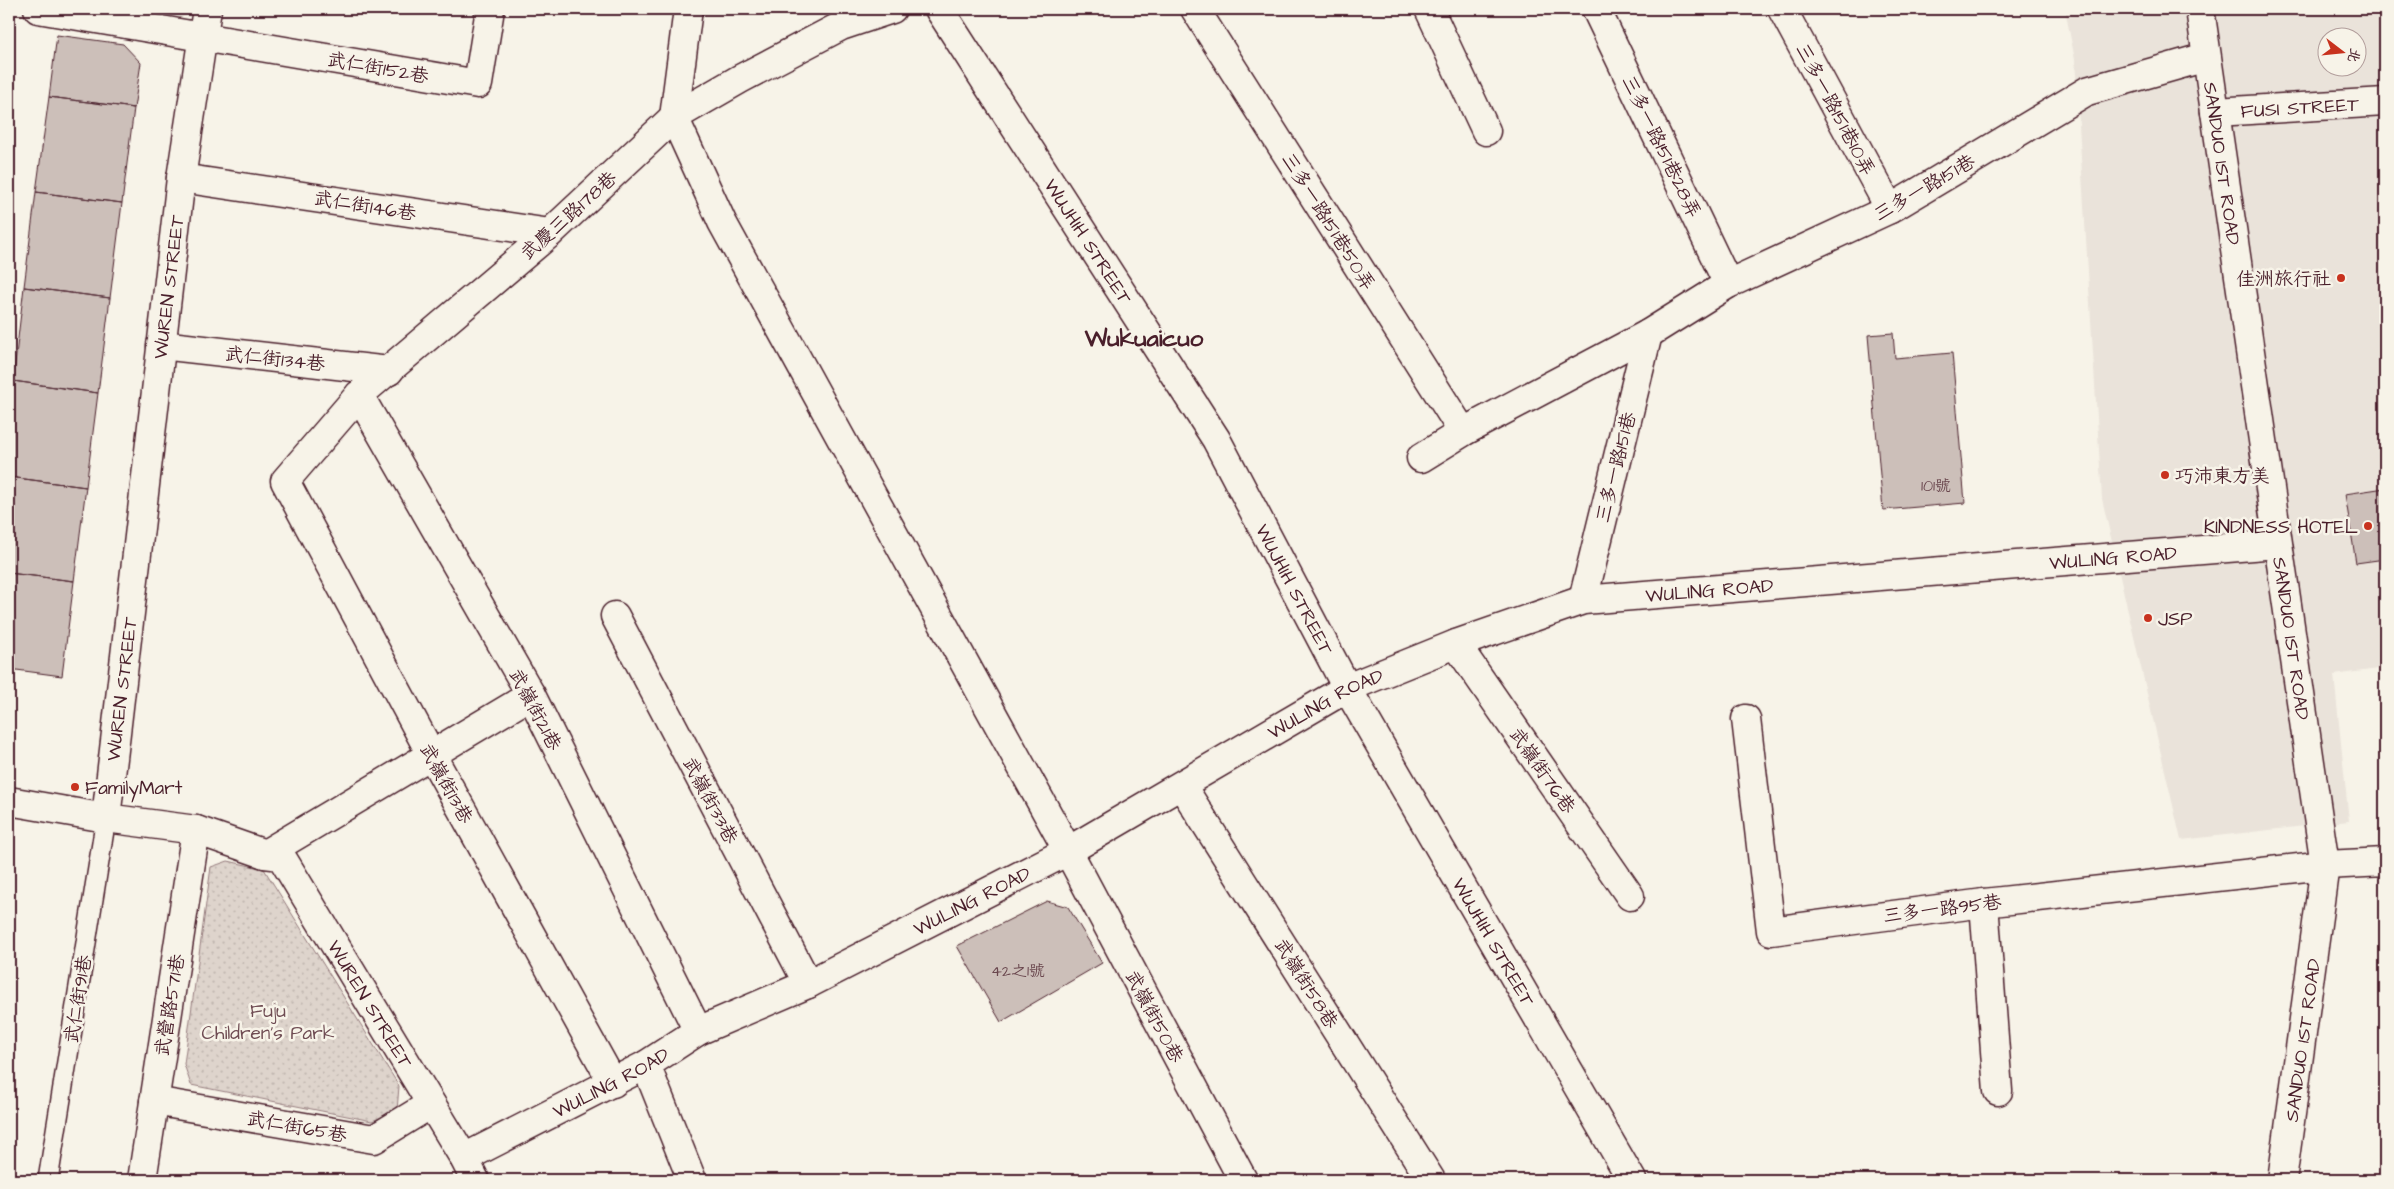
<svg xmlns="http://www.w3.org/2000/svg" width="2394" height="1189" viewBox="0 0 2394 1189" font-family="'Architects Daughter','LXGW WenKai TC',sans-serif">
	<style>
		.built { fill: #eae3da; fill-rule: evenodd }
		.park { fill: url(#park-dots); stroke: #947a7c }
		.building { fill: #ccbfb9; stroke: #4a1f2b }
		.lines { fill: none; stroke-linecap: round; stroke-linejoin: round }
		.service-casing { stroke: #4a1f2b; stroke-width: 22 }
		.minor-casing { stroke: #4a1f2b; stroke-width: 31 }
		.tertiary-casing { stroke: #4a1f2b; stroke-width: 31 }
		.service { stroke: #f7f3e8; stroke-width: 19 }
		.minor { stroke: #f7f3e8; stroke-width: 28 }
		.tertiary { stroke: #f7f3e8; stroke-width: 28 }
		.poi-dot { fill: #c8321e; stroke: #f7f3e8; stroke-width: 2 }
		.labels { text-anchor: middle; stroke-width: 5; stroke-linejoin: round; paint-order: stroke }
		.number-label { font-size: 16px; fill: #6a474e }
		.street-label { font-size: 19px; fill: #4a1f2b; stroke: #f7f3e8 }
		.poi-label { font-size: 19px; fill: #4a1f2b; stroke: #f7f3e8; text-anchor: start }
		.park-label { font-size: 19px; fill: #6f4c53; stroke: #f7f3e8 }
		.district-label { font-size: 24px; font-weight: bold; fill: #4a1f2b; stroke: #f7f3e8 }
	</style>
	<defs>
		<pattern id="park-dots" width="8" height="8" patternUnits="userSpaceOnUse" patternTransform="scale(1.25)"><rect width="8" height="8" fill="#ded4cc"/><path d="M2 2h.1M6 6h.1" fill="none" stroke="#c0b6af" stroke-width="1.8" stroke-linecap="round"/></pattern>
	</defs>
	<rect width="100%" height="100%" fill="#f7f3e8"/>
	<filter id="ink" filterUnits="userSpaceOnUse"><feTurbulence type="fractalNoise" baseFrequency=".02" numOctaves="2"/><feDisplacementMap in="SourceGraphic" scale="10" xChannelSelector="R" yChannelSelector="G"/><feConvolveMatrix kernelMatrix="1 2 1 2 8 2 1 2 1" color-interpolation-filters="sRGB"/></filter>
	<g filter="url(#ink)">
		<path class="built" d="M2065,9H2385V668L2334,675L2349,821L2181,840L2102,499L2075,60ZM2326,38H2356V68H2326Z"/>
		<path class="park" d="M228,861L264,869L399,1086L397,1111L372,1121L191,1085L184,1064L211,867Z"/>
		<path class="building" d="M57,35L123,44L141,63L134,108L49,97Z
			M49,97L134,108L122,203L36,192Z
			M36,192L122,203L110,298L24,287Z
			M24,287L110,298L98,393L13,381Z
			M1893,333L1895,358L1952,353L1965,503L1883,510L1868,335Z
			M13,381L98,393L86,487L9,477V411Z
			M9,477L86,487L74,581L9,573Z
			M2385,488V559L2356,563L2345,494Z
			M9,573L74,581L62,676L9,669Z
			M2385,694V726L2382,695Z
			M1047,901L1068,907L1102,963L1001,1022L957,946Z"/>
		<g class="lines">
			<g class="service-casing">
				<path id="service" d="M48,1180L106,818"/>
			</g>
			<g class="minor-casing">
				<g id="minor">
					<path d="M38,9L478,84L490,9"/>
					<path id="s1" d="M207,9L181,178L106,818L196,830L265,854L281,856L464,1158L475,1180"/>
					<path d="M688,9L674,117L722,222L1068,851L1243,1180"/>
					<path id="s2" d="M939,9L1216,439L1347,688L1632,1180"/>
					<path d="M1195,9L1463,432"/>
					<path d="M1429,9L1486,131"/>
					<path d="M1596,9L1728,284"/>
					<path d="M1782,9L1890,209"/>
					<path id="s3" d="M2215,112L2385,102"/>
					<path d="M181,178L550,233"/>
					<path d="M161,345L389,371"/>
					<path d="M359,395L531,695L698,1031"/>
					<path d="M1421,458L1463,432L1648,334L1728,284L1890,209L2087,91L2206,57"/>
					<path d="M1583,600L1648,334"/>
					<path d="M615,616L808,984"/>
					<path d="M1456,644L1630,896"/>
					<path d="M1746,719L1771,931L1984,903L2325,865L2385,862"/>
					<path d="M1182,786L1431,1180"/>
					<path d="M9,801L106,818"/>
					<path d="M265,854L531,695"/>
					<path d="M1984,903L1998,1091"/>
					<path d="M646,1065L692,1180"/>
					<path d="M613,1083L431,754L285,481L359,395L550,233L674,117L740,79L841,26L892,9"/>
					<path d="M154,1101L374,1139L431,1104"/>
					<path id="s4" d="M464,1158L646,1065L698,1031L808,984L1068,851L1347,688L1456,644L1583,600L2277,544"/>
					<path d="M142,1180L196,830"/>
				</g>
			</g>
			<g class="tertiary-casing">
				<g id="tertiary">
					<path id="s5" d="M2200,9L2325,865L2282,1180"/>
				</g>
			</g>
			<use href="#service" class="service"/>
			<use href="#minor" class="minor"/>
			<use href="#tertiary" class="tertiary"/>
		</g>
	</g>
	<g class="poi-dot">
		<circle cx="2341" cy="278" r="5"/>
		<circle cx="2165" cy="475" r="5"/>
		<circle cx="2368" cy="526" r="5"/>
		<circle cx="2148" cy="618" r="5"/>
		<circle cx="75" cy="787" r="5"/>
	</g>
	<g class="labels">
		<g class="number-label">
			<text x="1936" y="491">101號</text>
			<text x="1018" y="976">42之1號</text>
		</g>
		<g class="street-label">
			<text transform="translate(378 67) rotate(10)" y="7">武仁街152巷</text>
			<text dy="7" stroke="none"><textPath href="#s3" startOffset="85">FUSI STREET</textPath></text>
			<text transform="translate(1836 109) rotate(62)" y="7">三多一路151巷10弄</text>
			<text transform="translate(1662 146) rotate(64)" y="7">三多一路151巷28弄</text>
			<text dy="7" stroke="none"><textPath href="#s5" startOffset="156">SANDUO 1ST ROAD</textPath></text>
			<text transform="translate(1924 187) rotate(-30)" y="7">三多一路151巷</text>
			<text transform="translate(365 205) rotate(9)" y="7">武仁街146巷</text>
			<text transform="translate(568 215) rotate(-42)" y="7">武慶三路178巷</text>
			<text transform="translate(1329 221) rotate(58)" y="7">三多一路151巷50弄</text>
			<text dy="7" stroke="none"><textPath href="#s2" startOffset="276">WUJHIH STREET</textPath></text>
			<text transform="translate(168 287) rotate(-83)" y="7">WUREN STREET</text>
			<text transform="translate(275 358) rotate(6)" y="7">武仁街134巷</text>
			<text transform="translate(1615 467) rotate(-76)" y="7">三多一路151巷</text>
			<text dy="7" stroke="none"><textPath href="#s4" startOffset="1785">WULING ROAD</textPath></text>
			<text dy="7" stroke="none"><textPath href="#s2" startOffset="681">WUJHIH STREET</textPath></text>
			<text dy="7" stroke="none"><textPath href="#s4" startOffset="1380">WULING ROAD</textPath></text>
			<text dy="7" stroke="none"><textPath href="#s5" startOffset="636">SANDUO 1ST ROAD</textPath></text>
			<text transform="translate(121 689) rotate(-83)" y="7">WUREN STREET</text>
			<text dy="7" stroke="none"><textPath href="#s4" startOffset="975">WULING ROAD</textPath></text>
			<text transform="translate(536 709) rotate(62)" y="7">武嶺街21巷</text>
			<text transform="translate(1543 770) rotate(55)" y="7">武嶺街76巷</text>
			<text transform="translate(447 783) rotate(61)" y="7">武嶺街13巷</text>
			<text transform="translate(711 800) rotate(62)" y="7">武嶺街33巷</text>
			<text dy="7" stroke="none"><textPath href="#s4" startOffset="570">WULING ROAD</textPath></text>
			<text transform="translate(1942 908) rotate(-7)" y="7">三多一路95巷</text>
			<text dy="7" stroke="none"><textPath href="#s2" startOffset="1086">WUJHIH STREET</textPath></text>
			<text transform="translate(1307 983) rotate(58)" y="7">武嶺街58巷</text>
			<text transform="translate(77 999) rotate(-81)" y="7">武仁街91巷</text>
			<text dy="7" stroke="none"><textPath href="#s1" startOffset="1168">WUREN STREET</textPath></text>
			<text transform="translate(169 1005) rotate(-81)" y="7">武營路571巷</text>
			<text transform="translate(1155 1016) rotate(62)" y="7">武嶺街50巷</text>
			<text transform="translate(2302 1040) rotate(-82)" y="7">SANDUO 1ST ROAD</text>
			<text dy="7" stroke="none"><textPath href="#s4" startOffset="165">WULING ROAD</textPath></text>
			<text transform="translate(297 1126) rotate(10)" y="7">武仁街65巷</text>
		</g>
		<g class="poi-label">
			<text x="2331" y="285" text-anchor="end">佳洲旅行社</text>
			<text x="2175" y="482">巧沛東方美</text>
			<text x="2358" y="533" text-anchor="end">KINDNESS HOTEL</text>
			<text x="2158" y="625">JSP</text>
			<text x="85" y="794">FamilyMart</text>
		</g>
		<g class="park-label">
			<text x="268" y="1017">Fuju<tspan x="268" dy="22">Children's Park</tspan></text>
		</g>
		<g class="district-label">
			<text x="1144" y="346">Wukuaicuo</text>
		</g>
	</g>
	<rect width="2394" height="1189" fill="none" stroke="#f7f3e8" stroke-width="30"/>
	<rect x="15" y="15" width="2364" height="1159" fill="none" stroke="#4a1f2b" stroke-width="2" filter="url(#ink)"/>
	<g transform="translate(2342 52) rotate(106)"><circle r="24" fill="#f7f3e8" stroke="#b29e9c"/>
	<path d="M0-4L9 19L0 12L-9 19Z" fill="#c8321e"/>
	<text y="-8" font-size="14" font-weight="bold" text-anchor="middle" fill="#4a1f2b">北</text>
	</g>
</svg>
